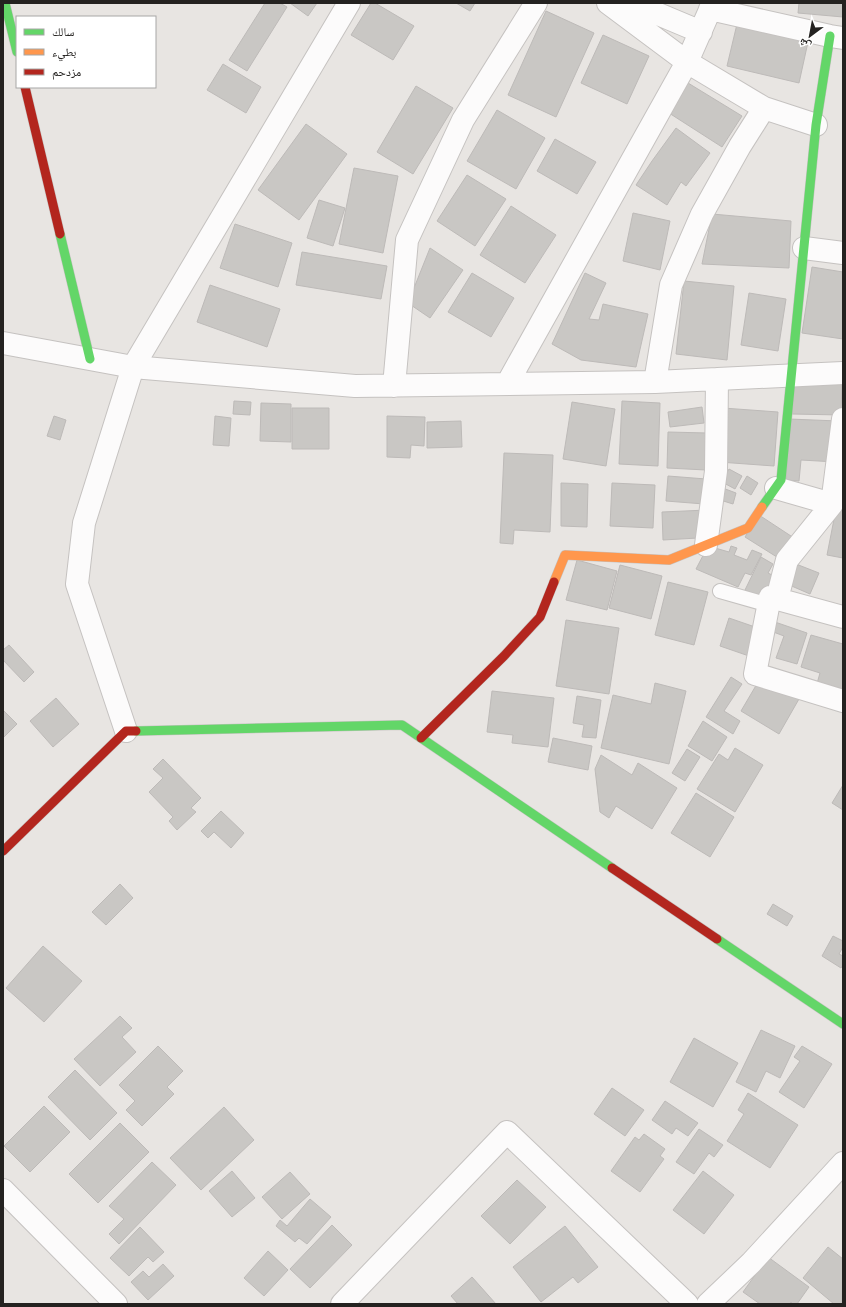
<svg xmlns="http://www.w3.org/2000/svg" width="846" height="1307" viewBox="0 0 846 1307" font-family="'Space Grotesk','Noto Naskh Arabic',sans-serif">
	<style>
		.building { fill: #c9c7c4; stroke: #bdbab8 }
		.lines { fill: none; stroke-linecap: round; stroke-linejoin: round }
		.lane-casing { stroke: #c5c2c0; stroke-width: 16 }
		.street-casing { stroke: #c5c2c0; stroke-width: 24 }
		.fast-casing { stroke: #c5c2c0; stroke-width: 10 }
		.slow-casing { stroke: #c5c2c0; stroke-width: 10 }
		.jam-casing { stroke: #c5c2c0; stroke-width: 10 }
		.lane { stroke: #fcfbfb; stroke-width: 14 }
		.street { stroke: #fcfbfb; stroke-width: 22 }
		.fast { stroke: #63d668; stroke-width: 9 }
		.slow { stroke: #ff974d; stroke-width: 9 }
		.jam { stroke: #b3261e; stroke-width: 9 }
	</style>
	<rect width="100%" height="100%" fill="#e8e5e2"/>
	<path class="building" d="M265,3H280L287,7L247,71L229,60Z
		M290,3H317L308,16Z
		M371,3H375L414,26L393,60L351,35Z
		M456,3H475L470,11Z
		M799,3H843V17L798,13Z
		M546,11L594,33L556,117L508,95Z
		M737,24L808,42L799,83L727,66Z
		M603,35L649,56L627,104L581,83Z
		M223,64L261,87L246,113L207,90Z
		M688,83L742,116L722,147L669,113Z
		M416,86L453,108L413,174L377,152Z
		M497,110L545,138L516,189L467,161Z
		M306,124L347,154L299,220L258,190Z
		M676,128L710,153L686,186L681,182L667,205L636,185L652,161Z
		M555,139L596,162L577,194L537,171Z
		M354,168L398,176L383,253L339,244Z
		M467,175L506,199L475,246L437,221Z
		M319,200L345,208L333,246L307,238Z
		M511,206L556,235L525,283L480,255Z
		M633,213L670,221L660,270L623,261Z
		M712,214L791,221L789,268L702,264Z
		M235,224L292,243L278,287L220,268Z
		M430,248L463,270L430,318L408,303Z
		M302,252L387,266L381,299L296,285Z
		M812,267L843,272V339L802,333Z
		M472,273L514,298L491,337L448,312Z
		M585,273L606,283L589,319L599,320L603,304L648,314L636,367L581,360L552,344Z
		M684,281L734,286L727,360L676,354Z
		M210,285L280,309L267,347L197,322Z
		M749,293L786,299L778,351L741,345Z
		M793,380L842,381L841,415L792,414Z
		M234,401L251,402L250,415L233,414Z
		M622,401L660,403L658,466L619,464Z
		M572,402L615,409L606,466L563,459Z
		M261,403L291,404V442L260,441Z
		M702,407L704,423L670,427L668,412Z
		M292,408H329V449H292Z
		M723,408L778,412L774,466L719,462Z
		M54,416L66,420L60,440L47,436Z
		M215,416L231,418L229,446L213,445Z
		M387,416L425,417L424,446L411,445L410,458L387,457Z
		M789,419L838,421L836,462L801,460L799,481L786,480Z
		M461,421L462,447L427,448V422Z
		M668,432L707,433L706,470L667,468Z
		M504,453L553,455L550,532L514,530L513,544L500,543Z
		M729,469L742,476L735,489L722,482Z
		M668,476L706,479L704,504L666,501Z
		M747,476L758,483L751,495L740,488Z
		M561,483L588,484L587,527L561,526Z
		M612,483L655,485L653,528L610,526Z
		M720,487L736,493L733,504L717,499Z
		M836,509L843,510V558L827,555Z
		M707,510L698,538L663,540L662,512Z
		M759,515L794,538L780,559L745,537Z
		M708,546L729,552L731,546L737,548L734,555L747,560L752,550L762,554L751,575L745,573L738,587L696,569Z
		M761,557L773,564L768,573L778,578L766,601L745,590Z
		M577,560L617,571L607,610L566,600Z
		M796,564L819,573L810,594L787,584Z
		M620,565L662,576L651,619L609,608Z
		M668,582L708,592L694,645L655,635Z
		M729,618L758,628L749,656L720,646Z
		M566,620L619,628L609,694L556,686Z
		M772,621L807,633L797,664L776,658L784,636L768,630Z
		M811,635L843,644V695L816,687L820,673L801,667Z
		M9,645L34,672L24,682L3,660V650Z
		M731,677L742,684L724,711L740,721L733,734L706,717Z
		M761,677L799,699L779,734L741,711Z
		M655,683L686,691L669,764L601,748L613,695L651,704Z
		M492,691L554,698L548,747L512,743L513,735L487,732Z
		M577,696L601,700L596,738L582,737L584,725L573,723Z
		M56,698L79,724L53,747L30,721Z
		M4,711L17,724L3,738V713Z
		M703,721L727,737L712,761L688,746Z
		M553,738L592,746L588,770L548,762Z
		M735,748L763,765L735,812L697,789L719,754L728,760Z
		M687,749L700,757L685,781L672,773Z
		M601,755L632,775L638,763L677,788L652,829L616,806L609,818L600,812L595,769Z
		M163,759L201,798L191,808L196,812L177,830L169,821L173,817L149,792L163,778L153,769Z
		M843,785V810L832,803Z
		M696,793L734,817L710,857L671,833Z
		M221,811L244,833L231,848L214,832L208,838L201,831Z
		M120,884L133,898L106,925L92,912Z
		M773,904L793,916L787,926L767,914Z
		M833,936L843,941V947L839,954L843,956V965L841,968L822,956Z
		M43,946L82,981L44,1022L6,988Z
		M120,1016L132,1028L122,1037L136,1052L100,1086L74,1059Z
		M761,1030L795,1046L780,1078L766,1071L756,1092L736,1082Z
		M694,1038L738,1063L713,1107L670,1082Z
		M158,1046L183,1071L167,1087L174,1094L142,1126L126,1110L135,1101L119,1085Z
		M802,1046L832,1064L804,1108L779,1092L800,1061L794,1057Z
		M75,1070L117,1113L90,1140L48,1097Z
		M612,1088L644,1110L625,1136L594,1114Z
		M748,1093L798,1125L770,1168L727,1141L744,1114L738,1110Z
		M665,1101L698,1123L688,1136L676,1128L672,1134L652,1120Z
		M44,1106L70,1132L30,1172L4,1146Z
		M224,1107L254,1140L201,1190L170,1158Z
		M120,1123L149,1152L98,1203L69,1174Z
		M699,1129L723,1145L714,1157L709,1153L694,1174L676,1162Z
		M644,1134L665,1149L660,1156L664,1159L640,1192L611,1171L635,1137L639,1140Z
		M152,1162L176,1185L119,1244L109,1234L124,1219L109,1206Z
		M232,1171L255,1198L232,1217L209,1191Z
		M703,1171L734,1195L704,1234L673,1210Z
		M290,1172L310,1194L282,1219L262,1197Z
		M517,1180L546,1207L510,1244L481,1216Z
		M310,1199L331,1217L307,1244L299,1238L295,1242L276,1226L280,1220L287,1226Z
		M332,1225L352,1245L310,1288L290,1269Z
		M565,1226L598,1267L578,1283L573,1277L541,1302L513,1267Z
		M140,1227L164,1252L153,1262L148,1257L129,1276L110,1258Z
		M828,1247L843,1259L842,1304H834L803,1278Z
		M268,1251L288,1270L264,1296L244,1278Z
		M768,1257L809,1287L797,1304H793L791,1302L789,1304H760L743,1292Z
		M163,1264L174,1276L148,1300L131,1282L143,1271L149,1277Z
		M472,1277L496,1304H458L451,1296Z"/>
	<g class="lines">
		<g class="lane-casing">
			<path id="lane" d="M720,591L769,605"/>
		</g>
		<g class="street-casing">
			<path id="street" d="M608,3L687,62L764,108L816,125
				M632,3L701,32
				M710,9L830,36L843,38
				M804,248L843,253
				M3,343L133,367L355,386L655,382L843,373
				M655,382L671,285L702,214L740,146L764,108
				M507,384L687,62L713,3
				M394,386L407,240L463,120L536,3
				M776,488L832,504
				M706,545L716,471L717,379
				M777,599L787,560L832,504L843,419
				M843,617L770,597L755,674L843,701
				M126,731L77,584L84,523L133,367L349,3
				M3,1190L116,1304
				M342,1304L507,1132L687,1304
				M708,1304L751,1263L843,1163"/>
		</g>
		<g class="fast-casing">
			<path id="fast" d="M5,3L17,52
				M60,234L90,359
				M762,507L781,480L816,125L830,36
				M136,731L402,725L612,868
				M717,939L843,1024"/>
		</g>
		<g class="slow-casing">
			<path id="slow" d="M554,582L565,555L669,560L748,528L762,507"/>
		</g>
		<g class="jam-casing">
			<path id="jam" d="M25,87L60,234
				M421,738L504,656L540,617L554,582
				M3,851L126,731H136
				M612,868L717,939"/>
		</g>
		<use href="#lane" class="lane"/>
		<use href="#street" class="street"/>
		<use href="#fast" class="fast"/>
		<use href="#slow" class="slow"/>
		<use href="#jam" class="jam"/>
	</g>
	<rect width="846" height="1307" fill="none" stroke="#242220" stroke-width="8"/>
	<rect x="16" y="16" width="140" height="72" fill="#ffffff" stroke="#a7a7a6"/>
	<rect x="24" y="29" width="20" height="6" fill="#63d668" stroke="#a7a7a6"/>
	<text x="52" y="36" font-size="12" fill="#242220">سالك</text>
	<rect x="24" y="49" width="20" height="6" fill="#ff974d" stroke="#a7a7a6"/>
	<text x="52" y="56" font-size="12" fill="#242220">بطيء</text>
	<rect x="24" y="69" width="20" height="6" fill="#b3261e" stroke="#a7a7a6"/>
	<text x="52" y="76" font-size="12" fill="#242220">مزدحم</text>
	<g transform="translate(810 36) rotate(212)" stroke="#ffffff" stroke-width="3" paint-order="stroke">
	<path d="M0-3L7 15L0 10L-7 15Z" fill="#242220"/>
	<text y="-6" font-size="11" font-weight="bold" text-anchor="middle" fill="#242220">ش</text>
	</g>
</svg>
